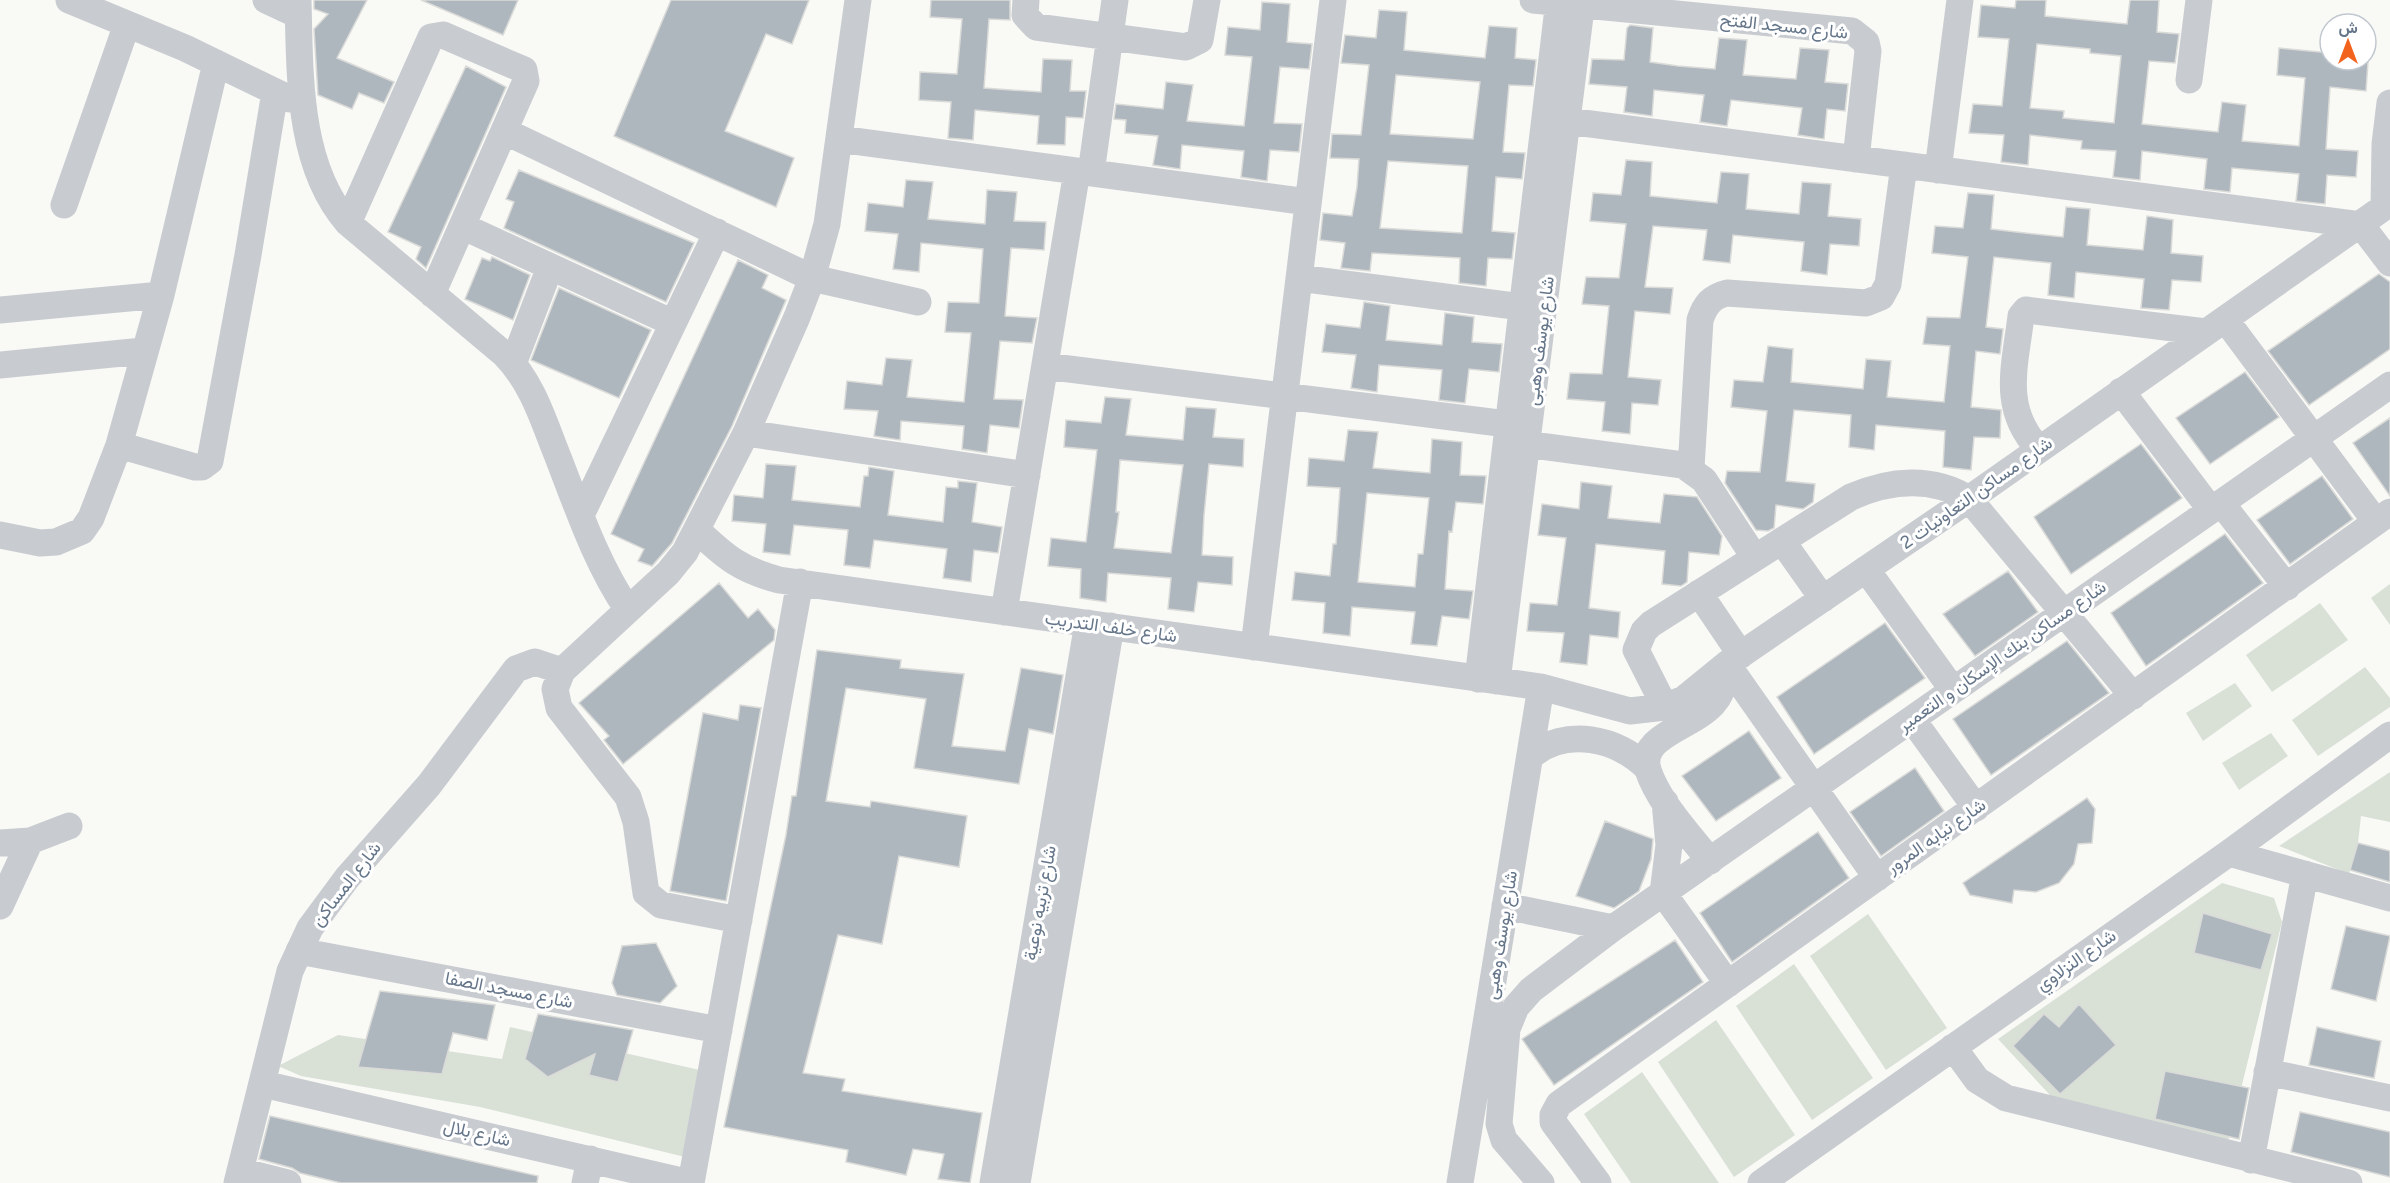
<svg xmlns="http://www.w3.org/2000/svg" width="2390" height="1183" viewBox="0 0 2390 1183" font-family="Overpass,Vazirmatn,sans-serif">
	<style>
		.green { fill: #d9e1d7 }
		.building { fill: #aeb6be; stroke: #dadbd8; stroke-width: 1.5; fill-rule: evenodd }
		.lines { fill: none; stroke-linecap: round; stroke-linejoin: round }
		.minor { stroke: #c8ccd0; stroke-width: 27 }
		.labels { text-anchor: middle; stroke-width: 6; stroke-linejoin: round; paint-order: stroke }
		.street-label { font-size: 18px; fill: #65768a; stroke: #fff }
	</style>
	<rect width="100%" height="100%" fill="#f9f9f6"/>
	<path class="green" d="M2390,584V625L2371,598Z
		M2320,603L2348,640L2272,692L2246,655Z
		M2365,667L2390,698V707L2318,756L2292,720Z
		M2235,683L2252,706L2203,741L2186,713Z
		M2271,733L2288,756L2239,790L2222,763Z
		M2390,772V822L2361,816L2358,843L2349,874L2279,846Z
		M2222,883L2274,898L2282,922L2226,1150L2061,1107L1998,1039Z
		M1868,914L1947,1028L1886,1070L1810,956Z
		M1794,964L1873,1078L1812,1120L1736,1006Z
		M1716,1020L1795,1135L1734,1177L1658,1062Z
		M510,1027L704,1071L689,1158L480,1107L301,1076L278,1066L338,1035L502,1059Z
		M1642,1072L1719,1183H1631L1584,1114Z"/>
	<path class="building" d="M314,0H367L337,58L394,82L384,103L359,93L352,109L318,95L314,29L328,14L314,9Z
		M421,0H518L503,35Z
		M671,0H809L792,44L766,34L725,131L794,158L776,207L614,136Z
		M931,0H1010V20L989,19L984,88L1041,92L1043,59L1072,60L1070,91H1086L1083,118L1066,117L1065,145L1037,144L1039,116L975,110L973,140L948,138L951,102L919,100L920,72L957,74L962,19L930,17Z
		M2016,0H2046L2045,16L2127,24L2130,0H2159L2157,32L2179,34L2175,63L2149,61L2142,124L2218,132L2222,102L2246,105L2242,141L2299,146L2305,78L2277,75L2279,48L2330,53V60L2368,62L2366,91L2330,87L2326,149L2358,151L2356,177L2327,175L2325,204L2296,201L2299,174L2232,168L2230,192L2204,189L2207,159L2142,151L2140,180L2113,177L2116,151L2081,149L2082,141L2030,135L2028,165L2001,162L2004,135L1969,133L1973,104L2002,106L2009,39L1978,37L1981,5L2015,8ZM2037,44L2090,49V53L2121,56L2114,123L2063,118L2064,111L2030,108Z
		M1262,2L1290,4L1287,42L1312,44L1309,69L1280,67L1274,123L1302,124L1299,152L1270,150L1267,181L1241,177L1244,151L1182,145L1180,169L1153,165L1158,136L1125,133L1126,120L1114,119L1116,104L1163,109L1166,82L1193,85L1187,121L1244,126L1252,57L1225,55L1228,27L1260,30Z
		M1379,10L1407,12L1404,50L1485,58L1489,26L1517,28L1515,58L1536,60L1533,86L1509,85L1503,152L1525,153L1522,179L1496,177L1492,231L1515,233L1512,259L1488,258L1486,286L1459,283L1460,258L1372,253L1370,271L1341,268L1345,243L1320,240L1323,213L1352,216L1357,187L1359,159L1330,158L1332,134L1361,135L1369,65L1341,63L1345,35L1376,38ZM1396,75L1480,82L1473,139L1390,134ZM1388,161L1468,166L1462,233L1380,228Z
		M1630,25L1653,28L1650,62L1678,66L1715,69L1719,38L1747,40L1743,75L1796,79L1800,48L1829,50L1825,82L1848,84L1845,111L1827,109L1824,139L1798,135L1802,108L1731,100L1727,126L1700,122L1704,95L1654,90L1652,116L1624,112L1627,87L1589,84L1592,59L1624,60L1627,28Z
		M466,66L506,87L426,268L416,259L421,247L388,232Z
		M1626,160L1652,162L1650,196L1717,203L1721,172L1749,174L1746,209L1799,214L1802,182L1831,184L1828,216L1861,219L1859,246L1830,244L1827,275L1801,271L1804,242L1733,235L1730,263L1703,260L1707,230L1653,226L1645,287L1673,288L1670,314L1635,311L1628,377L1661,380L1658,405L1632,403L1630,434L1602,431L1605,402L1567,399L1570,373L1602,374L1609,306L1582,304L1586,277L1619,278L1626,224L1590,221L1593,193L1621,195Z
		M519,170L694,243L666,302L504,228L514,202L506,199Z
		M906,180L933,182L928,219L985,224L987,190L1017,192L1014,221L1046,222L1044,250L1011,248L1005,316L1037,318L1032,343L1000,341L994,399L1023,400L1019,428L990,425L987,453L962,449L964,426L901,421L900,440L874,436L878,411L844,409L847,381L882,385L886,358L912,360L907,397L964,402L971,333L945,332L948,302L979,303L983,249L921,243L919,272L893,269L898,234L865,231L868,203L903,207Z
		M1968,193L1994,195L1991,229L2025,233L2063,237L2066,207L2090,209L2087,245L2143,250L2147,216L2173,220L2171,253L2203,256L2201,282L2172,280L2169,310L2141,308L2144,279L2076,272L2074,298L2048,295L2051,263L1994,257L1986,327L2003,329L2000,354L1976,351L1971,407L2001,410L2000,438L1974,437L1971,470L1943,467L1945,431L1876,425L1874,450L1849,447L1851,415L1794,410L1786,481L1815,484L1813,502L1803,509L1776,505L1774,528L1768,531L1756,530L1725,483L1727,471L1760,472L1767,411L1731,407L1734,380L1763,382L1768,346L1793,349L1791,382L1863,389L1866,359L1891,361L1887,397L1944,402L1950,346L1923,344L1927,317L1960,318L1968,257L1932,253L1935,226L1963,228Z
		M492,257L530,275L513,320L465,299L482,258L490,261Z
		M738,260L768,275L762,288L786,300L732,426L672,543L652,566L638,561L644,549L611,534Z
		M2379,274L2390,282V349L2309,405L2268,351Z
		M559,288L651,330L619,398L531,360Z
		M1364,302L1390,306L1386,340L1442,345L1445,313L1474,317L1472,342L1502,344L1499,372L1469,369L1465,403L1439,400L1442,370L1379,365L1377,392L1351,388L1356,355L1322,352L1326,324L1360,328Z
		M2245,372L2279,417L2210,464L2176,418Z
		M1105,397L1131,399L1126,435L1183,440L1186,407L1216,409L1213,437L1244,439L1243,467L1209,464L1204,515L1202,555L1233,557L1232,585L1198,582L1194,612L1168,609L1171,578L1108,573L1106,602L1080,598L1081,569L1048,566L1051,538L1086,542L1097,450L1064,447L1066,420L1101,423ZM1120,460L1183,465L1171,553L1114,548L1119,512H1116Z
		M2390,418V496L2353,443Z
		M1348,430L1378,432L1373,468L1430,473L1432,439L1462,442L1460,475L1486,476L1483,504L1456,502L1452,532L1449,531L1445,589L1473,591L1469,619L1442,616L1437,646L1411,644L1415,612L1352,607L1350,636L1323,633L1325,603L1292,600L1295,572L1330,576L1333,544H1336L1340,488L1307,486L1309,458L1344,461ZM1367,493L1429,498L1423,554H1418L1415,587L1358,582Z
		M2141,444L2182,498L2071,574L2034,517Z
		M766,464L796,466L792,500L860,507L864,476H868L869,467L894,471L888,515L943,522L946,487L958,488V481L977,483L972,522L1002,527L998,553L974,550L971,582L943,578L947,549L874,540L870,568L844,565L848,530L794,525L790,555L763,552L766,524L732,521L734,495L763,498Z
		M2322,476L2353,519L2290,564L2257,520Z
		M1581,482L1612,486L1608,518L1660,523L1664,494L1697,497L1722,536L1719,555L1689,552L1687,582L1681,586L1662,584L1665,551L1596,544L1589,608L1620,612L1618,638L1590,635L1587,665L1560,662L1564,633L1527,631L1530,603L1557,605L1566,538L1538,535L1542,504L1579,509Z
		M2225,534L2263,583L2146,666L2111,613Z
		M2008,571L2038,612L1975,656L1943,614Z
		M719,583L748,618L758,609L775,630L774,640L623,764L604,740L609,736L579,703Z
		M1885,623L1925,678L1814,754L1777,697Z
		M2067,641L2109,693L1991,775L1953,719Z
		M817,650L901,660L900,668L964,674L952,746L1005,751L1021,668L1063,675L1053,734L1029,729L1019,784L914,768L926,699L846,688L826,801L870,807L871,801L967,816L959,867L899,856L882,944L838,935L803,1073L845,1079L842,1091L982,1113L970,1183L938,1179L944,1154L913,1149L906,1175L846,1162L848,1150L724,1127L786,835L792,796H796Z
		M740,705L761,708L726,901L670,891L703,713L738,720Z
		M1749,731L1781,778L1716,821L1682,776Z
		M1915,768L1944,811L1881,856L1850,812Z
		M2087,798L2095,809L2092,843L2078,844L2074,864L2059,883L2036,892L2014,890L2012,903L1970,895L1963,883Z
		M1605,821L1653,839L1651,859L1639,891L1614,908L1576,896Z
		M1818,832L1849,878L1732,962L1700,913Z
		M2358,843L2390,851V882L2350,870Z
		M2203,913L2272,934L2261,970L2194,953Z
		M2346,926L2390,936L2376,1001L2331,989Z
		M1675,940L1703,982L1554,1085L1522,1039Z
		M656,943L677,986L660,1003L617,995L612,983L622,946Z
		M380,991L495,1005L487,1040L453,1033L442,1074L358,1067Z
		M2079,1004L2116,1045L2060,1094L2013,1046L2044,1014L2059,1027Z
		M538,1014L633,1030L618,1082L589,1075L595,1054L548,1077L525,1059Z
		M2317,1027L2381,1041L2374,1078L2309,1065Z
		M2165,1071L2249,1088L2239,1139L2155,1119Z
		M2300,1112L2390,1132V1177L2291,1152Z
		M270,1116L538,1176L537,1183H341L300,1173L292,1168L259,1159Z"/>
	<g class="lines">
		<path class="minor" d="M69,0L185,48L290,99
			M266,0L298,15
			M298,0C300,73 297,165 348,223L504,354C530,380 541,413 554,447C576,502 594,560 628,610
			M1026,0L1025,15L1036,27L1186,47L1200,40L1207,0
			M1533,0L1852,31L1866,42L1868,51L1856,159
			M2189,80L2199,0
			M1568,121L2361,225L2390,263
			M504,131L812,278L918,302
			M839,139L1308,202
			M1938,170L1960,0
			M1091,173L1115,0
			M64,205L127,24
			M2384,207L2385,144L2390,103
			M348,223L431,37L443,35L524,70L526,81L432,294
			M462,226L673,323
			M1299,278L1522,307
			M0,310L161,295
			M2225,319L2376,522
			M513,364L550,267
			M0,365L143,351
			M1045,366L1507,424
			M2121,391L2211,510
			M746,433L1027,475
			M1510,442L1683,465L1704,480L1755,558
			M119,445L195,467H202L210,461L248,255L275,92
			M2038,448C2001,408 2015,366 2021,316L2026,310L2206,332
			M1691,468L1700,320C1705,305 1711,297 1727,293L1866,303L1881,297L1888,284L1904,165
			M2221,503L2287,587
			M581,515L717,232
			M697,530C725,557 741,570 779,580L1541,687L1630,711L1665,707L1684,699L1727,664L1969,499L2390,203
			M0,535L40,543L56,542L82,531L91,518L119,445L161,295L216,63
			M1782,541L1823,599
			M1866,569L1953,690
			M1699,593L1741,655
			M1004,612L1077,171
			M1254,647L1333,0
			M1727,664L1877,878
			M1478,679L1559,0
			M1497,681L1582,0
			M1665,707L1636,650L1644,631L1651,624L1851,497C1890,480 1932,476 1969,499L2133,696
			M1912,719L1976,808
			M1530,757C1564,726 1619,738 1648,769
			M1665,802L1669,845L1663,893L1728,984
			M0,843L30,841L69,826
			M2229,853L2390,898
			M1710,861C1689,834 1659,803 1648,770C1634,724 1737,726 1721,669
			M0,906L30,841
			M1505,906L1613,928
			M739,920L661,905L646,893L636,822L628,797L559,708L555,689L562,671L668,573L685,552L746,433L797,317L812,278L827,224L858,0
			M299,951L719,1030
			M1953,1047L1977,1080L2006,1098L2349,1183
			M2267,1072L2390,1098
			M263,1084L690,1183
			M2251,1160L2305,874
			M241,1171L288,1183
			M237,1183L290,971L310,928L347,878L429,785L516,669L535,662L562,671
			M585,1183L590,1159
			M691,1183L800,582
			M993,1183L1088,623
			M1017,1183L1111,626
			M1460,1183L1541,687
			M1541,1183L1504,1140L1499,1124L1507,1029L1516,1007L1531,990L1613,928L2390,385
			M1598,1183L1553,1122V1115L1559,1104L2390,512
			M1761,1183L2229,853L2390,735"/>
	</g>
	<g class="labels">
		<g class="street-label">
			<text transform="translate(1784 26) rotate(6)" y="6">شارع مسجد الفتح</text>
			<text transform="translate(1540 341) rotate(-83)" y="6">شارع يوسف وهبى</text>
			<text transform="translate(1976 493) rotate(-35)" y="6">شارع مساكن التعاونيات 2</text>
			<text transform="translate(1111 627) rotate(8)" y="6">شارع خلف التدريب</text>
			<text transform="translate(2002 656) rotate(-35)" y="6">شارع مساكن بنك الإسكان و التعمير</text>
			<text transform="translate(1936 836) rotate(-35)" y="6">شارع نيابه المرور</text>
			<text transform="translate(346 884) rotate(-52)" y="6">شارع المساكن</text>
			<text transform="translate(1040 903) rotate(-80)" y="6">شارع تربيه نوعية</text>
			<text transform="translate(1501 935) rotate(-81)" y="6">شارع يوسف وهبى</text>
			<text transform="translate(2076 960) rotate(-35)" y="6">شارع النزلاوي</text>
			<text transform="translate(509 990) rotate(11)" y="6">شارع مسجد الصفا</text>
			<text transform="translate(477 1133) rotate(13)" y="6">شارع بلال</text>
		</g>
	</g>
	<g transform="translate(2348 42)"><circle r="28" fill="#ffffff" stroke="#c1c8d0" stroke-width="1.5"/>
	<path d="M0-4.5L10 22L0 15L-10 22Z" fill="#f2631d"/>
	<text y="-9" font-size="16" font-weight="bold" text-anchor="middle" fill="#65768a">ش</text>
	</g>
</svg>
